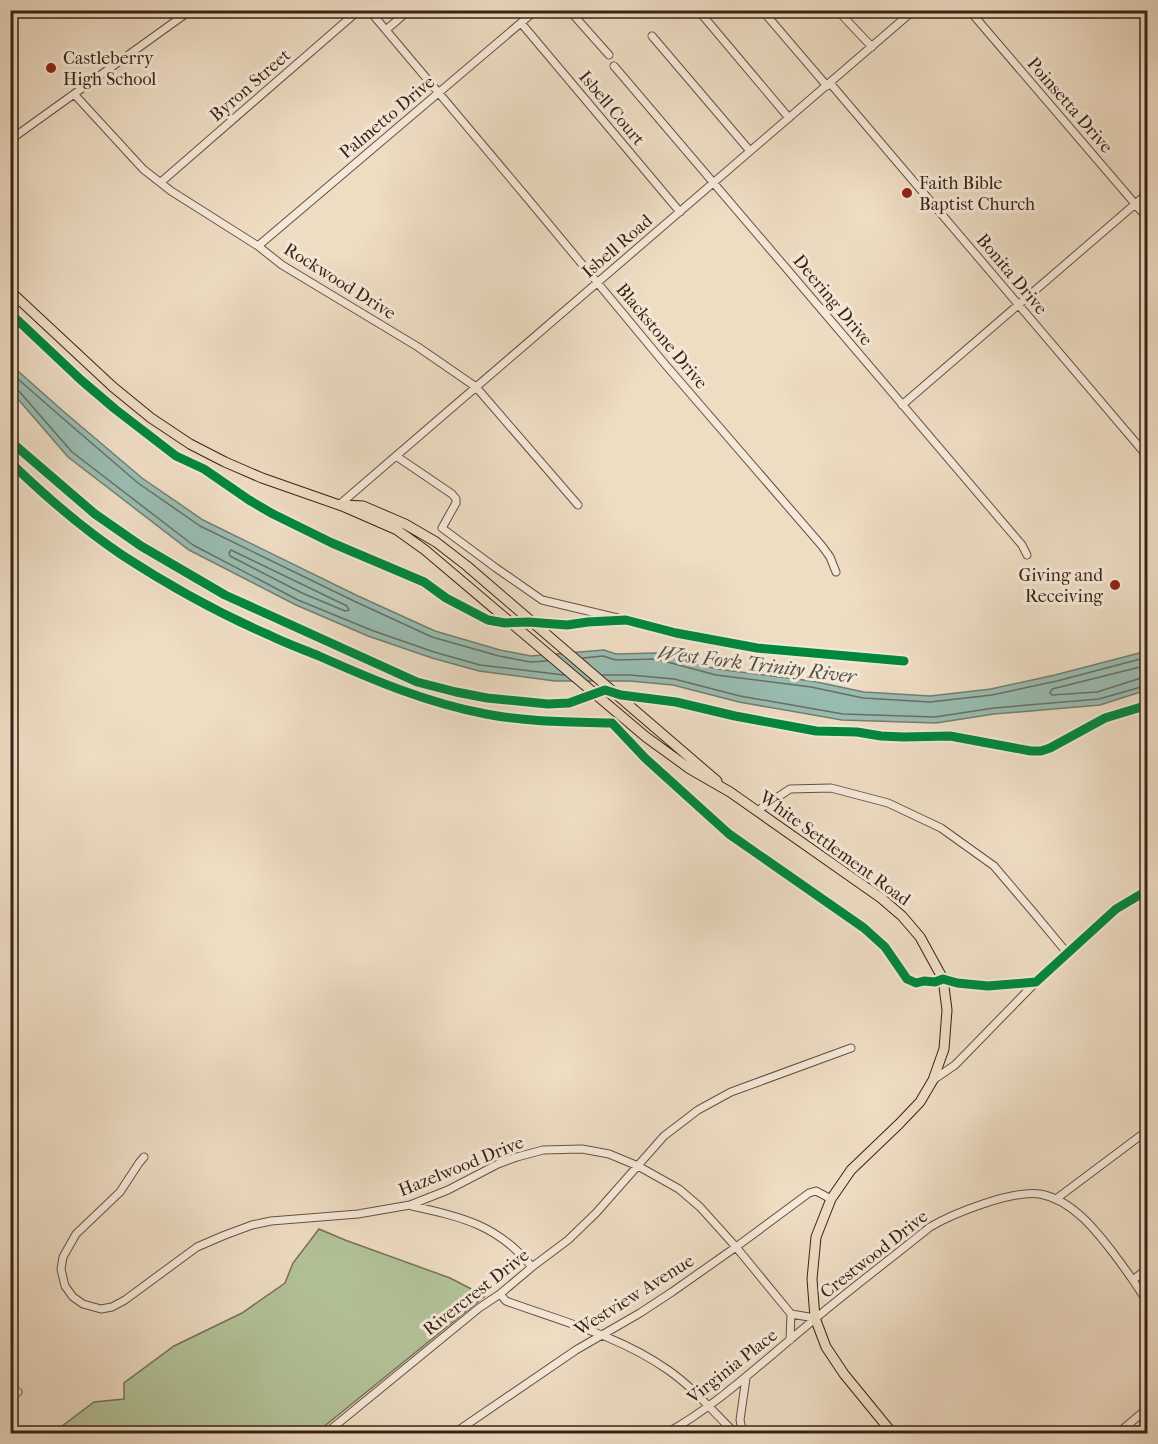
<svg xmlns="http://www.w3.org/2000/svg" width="1158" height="1444" viewBox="0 0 1158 1444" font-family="'IM FELL French Canon',serif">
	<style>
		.green { fill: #b3c298; stroke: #767256; stroke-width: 1.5 }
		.water { fill: #99bcb1; stroke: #727e73; stroke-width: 1.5 }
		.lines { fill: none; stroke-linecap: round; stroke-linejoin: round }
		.shore { stroke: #686f63; stroke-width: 1.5 }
		.minor-casing { stroke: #665040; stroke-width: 9 }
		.major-casing { stroke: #382215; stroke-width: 11 }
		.minor { stroke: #f4e8d8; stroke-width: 7 }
		.major { stroke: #eedcc3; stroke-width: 9 }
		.cycleway-casing { stroke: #f4e8d8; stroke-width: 13 }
		.cycleway { stroke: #00873e; stroke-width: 9 }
		.poi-dot { fill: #8f2418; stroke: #f4e8d8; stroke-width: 2 }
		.labels { text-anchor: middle; stroke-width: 6; stroke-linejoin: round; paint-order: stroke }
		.poi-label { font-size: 18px; fill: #382215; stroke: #f4e8d8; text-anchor: start }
		.street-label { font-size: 18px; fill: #382215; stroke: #f4e8d8 }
		.water-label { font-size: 20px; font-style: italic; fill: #555044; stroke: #f4e8d8 }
	</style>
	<rect width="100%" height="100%" fill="#eedcc3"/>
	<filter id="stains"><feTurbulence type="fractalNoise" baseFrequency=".00333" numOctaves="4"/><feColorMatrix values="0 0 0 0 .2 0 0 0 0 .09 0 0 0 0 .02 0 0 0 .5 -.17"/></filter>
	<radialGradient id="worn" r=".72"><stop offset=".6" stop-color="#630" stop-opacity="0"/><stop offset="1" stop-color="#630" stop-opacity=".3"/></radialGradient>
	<path class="green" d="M319,1229L345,1240L450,1278L485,1296L316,1433H53L94,1402L124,1399V1383L174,1346L242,1313L285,1283L293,1263Z"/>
	<path class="water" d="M10,364L63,411L142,478L203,520L358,596L435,631L500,650L531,656L604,650L616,654L656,653L717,669L812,681L864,692L930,696L991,689L1055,675L1147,651V690L1100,705L994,714L936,723L842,720L739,702L673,685L630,681H555L479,671L432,658L368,636L296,605L189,550L68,457L11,391Z"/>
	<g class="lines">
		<path class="shore" d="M10,372L59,415L138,483L200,526L356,602L432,637L499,656L530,662L547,661
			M10,388L17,389L25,398L72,452L193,545L298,600L371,630L434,652L480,665L564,675
			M231,550L347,606L349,610L345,611L302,593L230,556L229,553Z
			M583,658L603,656L616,660L656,659L716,675L811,687L863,698L930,702L992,695L1057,681L1148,657
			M1148,665L1052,689L1050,693L1052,695L1097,692L1141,678L1148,677
			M603,675H630L674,679L740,696L843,714L935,717L994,708L1099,699L1148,685"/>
		<g class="minor-casing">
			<path id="minor" d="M369,10L528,199L664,363L822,546L830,557L836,572
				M569,10L609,55
				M698,10L789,118
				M762,10L827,86
				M837,10L872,47
				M969,10L1148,219
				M521,23L680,212
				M386,30L409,10
				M652,36L750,151
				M614,66L1022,545L1027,555
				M830,83L1148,457
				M75,95L143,169L171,191L258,246L282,265L418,347L476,387L578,505
				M10,140L191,10
				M161,182L359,10
				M258,246L536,10
				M902,405L1148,193
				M396,456L452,494L456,499V503L442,528L496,568L542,600L626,620
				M339,505L914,10
				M757,811L790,789L831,788L888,803L941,828L994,866L1034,913L1068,954
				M943,979L957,983L988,986L1036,982L1116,909L1148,890
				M933,1080L955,1065L1036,982
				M144,1157L139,1163L120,1192L76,1234L63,1257L61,1269L65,1286L73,1297L83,1304L101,1309L112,1307L125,1300L197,1247L225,1235L252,1225L271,1221L358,1214L410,1205L448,1190L498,1164L517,1157L543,1150L582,1149L609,1154L638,1166L679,1189L700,1207L736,1247L791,1314L790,1340
				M1056,1199L1148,1130
				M412,1206C462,1217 498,1225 532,1267
				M1133,1280L1148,1268
				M500,1294L506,1301C561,1321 620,1336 668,1370C694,1388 713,1412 736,1434
				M791,1314L815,1318
				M10,1396L18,1392
				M325,1434L479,1308L500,1294L532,1267L568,1240L596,1213L664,1136L698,1110L731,1092L851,1048
				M453,1434L576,1350L640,1313L672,1292L736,1247L809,1193L816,1191L831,1199
				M665,1434C716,1406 759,1365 804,1328C845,1293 888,1261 930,1227C954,1213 1012,1190 1040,1194C1072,1200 1095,1229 1114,1254C1126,1270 1138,1286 1148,1304
				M743,1434L740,1420L746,1378
				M1117,1434L1148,1408"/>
		</g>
		<g class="major-casing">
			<path id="major" d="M10,291L113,387L151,418L190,444L225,462L262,478L342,506L397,530L425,550L646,737L690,769L730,792L881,898L902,916L920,937L943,979L947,1010L944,1049L933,1080L920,1102L899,1124L851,1170L831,1199L816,1237L812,1279L815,1318L826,1347L844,1374L893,1434
				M344,505L363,506L405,524L436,542L467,566L717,781"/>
		</g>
		<use href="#minor" class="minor"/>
		<use href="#major" class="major"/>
		<g class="cycleway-casing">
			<path id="cycleway" d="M10,313L81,380L115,409L176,456L204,469L249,500L273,514L332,543L424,582L446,598L488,620L505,623L528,622L567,625L588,622L626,620L676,633L757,648L904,661
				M10,441L95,514L141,546L225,595L417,682L456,692L487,698L548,704L569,703L605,690L621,695L676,702L735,716L816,731L857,732L881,736L904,737L950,736L1031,751H1041L1050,748L1105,718L1148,705
				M10,462C45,496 82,528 122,555C168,585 218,613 269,635C285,643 302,649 319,656C373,680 427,703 486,714C527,722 570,722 612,723L645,758L729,834L864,928L885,947L907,979L916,983L924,981L935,982L943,979L957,983L988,986L1036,982L1116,909L1148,890"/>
		</g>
		<use href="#cycleway" class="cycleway"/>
	</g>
	<g class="poi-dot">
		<circle cx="51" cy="68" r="6"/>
		<circle cx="907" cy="193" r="6"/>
		<circle cx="1115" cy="585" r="6"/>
	</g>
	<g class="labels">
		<g class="poi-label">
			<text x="63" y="64">Castleberry<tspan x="63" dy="21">High School</tspan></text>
			<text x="919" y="189">Faith Bible<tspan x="919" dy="21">Baptist Church</tspan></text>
			<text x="1103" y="581" text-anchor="end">Giving and<tspan x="1103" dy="21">Receiving</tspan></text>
		</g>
		<g class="street-label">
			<text transform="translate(250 85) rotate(-41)" y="6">Byron Street</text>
			<text transform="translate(1070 105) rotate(49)" y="6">Poinsetta Drive</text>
			<text transform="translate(612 108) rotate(50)" y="6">Isbell Court</text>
			<text transform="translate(387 117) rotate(-40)" y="6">Palmetto Drive</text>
			<text transform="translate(617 246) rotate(-41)" y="6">Isbell Road</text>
			<text transform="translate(1012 274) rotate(50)" y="6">Bonita Drive</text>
			<text transform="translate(340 281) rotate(32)" y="6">Rockwood Drive</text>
			<text transform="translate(833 300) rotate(50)" y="6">Deering Drive</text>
			<text transform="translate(662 336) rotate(50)" y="6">Blackstone Drive</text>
			<text transform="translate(835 848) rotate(36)" y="6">White Settlement Road</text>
			<text transform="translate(461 1166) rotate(-22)" y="6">Hazelwood Drive</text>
			<text transform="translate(874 1254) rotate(-38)" y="6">Crestwood Drive</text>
			<text transform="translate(476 1292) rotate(-38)" y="6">Rivercrest Drive</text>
			<text transform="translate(634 1295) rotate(-32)" y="6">Westview Avenue</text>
			<text transform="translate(732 1366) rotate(-38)" y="6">Virginia Place</text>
		</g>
		<g class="water-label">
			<text transform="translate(757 664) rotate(7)" y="7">West Fork Trinity River</text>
		</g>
	</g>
	<rect width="1158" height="1444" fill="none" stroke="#eedcc3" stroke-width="36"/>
	<rect x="12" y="12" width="1134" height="1420" fill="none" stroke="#382215" stroke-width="3"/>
	<rect x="18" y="18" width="1122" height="1408" fill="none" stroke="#382215" stroke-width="1.5"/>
	<rect width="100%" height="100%" filter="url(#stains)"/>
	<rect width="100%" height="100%" fill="url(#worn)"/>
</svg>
